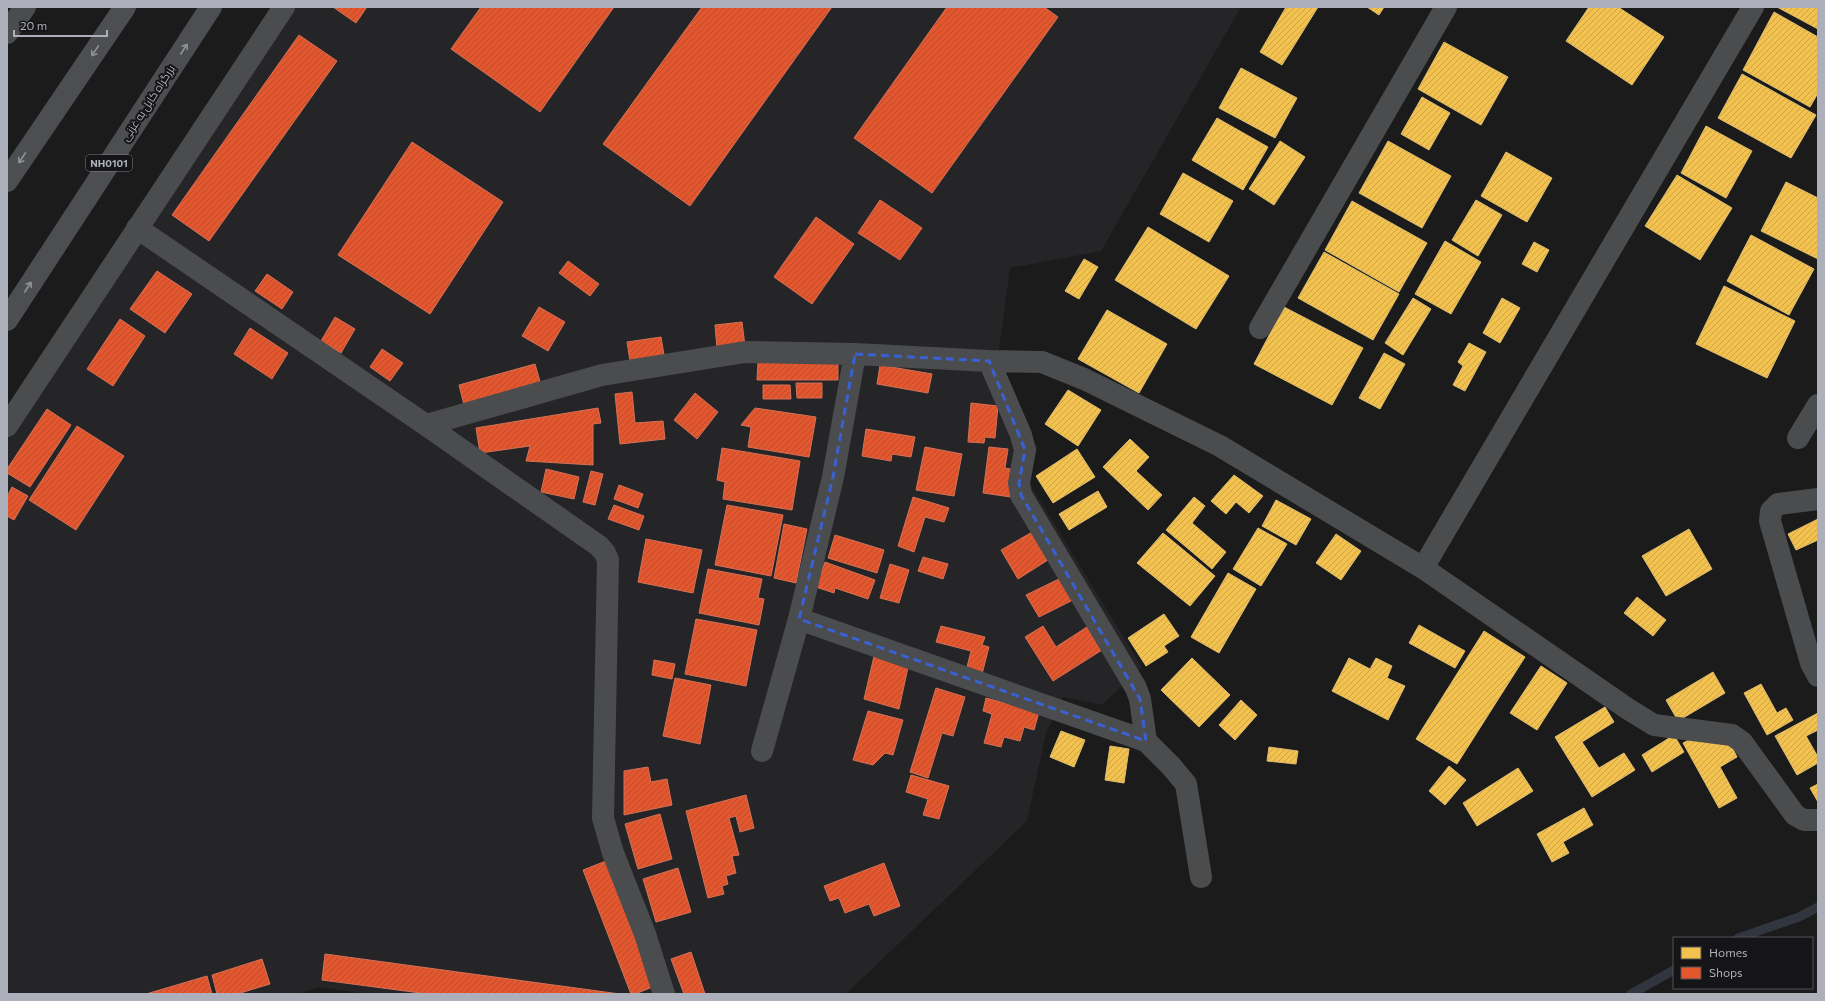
<svg xmlns="http://www.w3.org/2000/svg" width="1825" height="1001" viewBox="0 0 1825 1001" font-family="Commissioner,Cairo,sans-serif">
	<style>
		.built { fill: #252527 }
		.homes { fill: url(#homes-hatch); stroke: #ddbc6e }
		.shops { fill: url(#shops-hatch); stroke: #d47158 }
		.lines { fill: none; stroke-linecap: round; stroke-linejoin: round }
		.stream { stroke: #31363e; stroke-width: 9 }
		.minor { stroke: #4b4c4d; stroke-width: 22 }
		.highway { stroke: #4d4e51; stroke-width: 22 }
		.oneway { stroke: #90929a }
		.marked { fill: none; stroke: #3a61d2; stroke-width: 3; stroke-dasharray: 8 5; stroke-linejoin: round }
		.labels { text-anchor: middle; stroke-width: 4; stroke-linejoin: round; paint-order: stroke }
		.shield { fill: #151517; stroke: #7f8189; stroke-width: 1 }
		.shield-label { font-size: 10px; font-weight: bold; fill: #adafba }
		.street-label { font-size: 11px; fill: #adafba; stroke: #151517 }
	</style>
	<defs>
		<pattern id="homes-hatch" width="6" height="6" patternUnits="userSpaceOnUse"><rect width="6" height="6" fill="#f2c14e"/><path d="M-1 1l2-2M0 6l6-6M5 7l2-2" fill="none" stroke="#cca54a"/></pattern>
		<pattern id="shops-hatch" width="6" height="6" patternUnits="userSpaceOnUse"><rect width="6" height="6" fill="#e4572e"/><path d="M-1 1l2-2M0 6l6-6M5 7l2-2" fill="none" stroke="#b84e30"/></pattern>
	</defs>
	<rect width="100%" height="100%" fill="#1b1b1b"/>
	<path class="built" d="M291,7H1241L1101,251L1010,268L997,364L1037,447L1028,481L1142,667L1102,705L1063,697L1046,733L1027,821L846,994H368L319,987L298,994H7V427Z"/>
	<path class="homes" d="M1286,7H1318L1282,65L1260,52Z
		M1367,7H1384L1379,15Z
		M1589,7H1618L1664,37L1632,85L1566,41Z
		M1777,7H1818V29Z
		M1774,12L1818,37V93L1810,107L1743,70Z
		M1444,42L1508,77L1481,125L1418,89Z
		M1241,68L1297,98L1275,138L1219,108Z
		M1742,74L1816,115L1791,158L1718,118Z
		M1422,97L1450,113L1429,150L1401,134Z
		M1217,118L1268,147L1243,190L1192,160Z
		M1706,126L1752,151L1726,198L1681,173Z
		M1280,141L1305,157L1274,205L1249,189Z
		M1388,141L1451,176L1422,228L1359,193Z
		M1506,152L1552,178L1527,222L1481,196Z
		M1183,173L1233,201L1209,242L1160,214Z
		M1677,175L1732,208L1700,260L1645,226Z
		M1786,182L1818,198V259L1761,231Z
		M1476,200L1502,215L1478,256L1452,240Z
		M1352,201L1427,243L1399,292L1325,250Z
		M1148,227L1229,276L1196,329L1115,280Z
		M1751,235L1814,269L1789,315L1727,281Z
		M1445,241L1481,262L1451,314L1415,294Z
		M1534,242L1549,250L1537,272L1522,264Z
		M1324,252L1399,294L1373,340L1298,298Z
		M1084,259L1098,267L1079,299L1065,291Z
		M1724,286L1795,321L1767,378L1696,344Z
		M1413,298L1431,309L1403,355L1385,343Z
		M1502,298L1520,308L1500,343L1483,333Z
		M1284,307L1363,348L1332,405L1254,364Z
		M1107,310L1167,344L1139,393L1078,359Z
		M1469,343L1486,352L1465,391L1453,385L1463,366L1458,362Z
		M1384,353L1405,364L1380,409L1359,398Z
		M1068,390L1101,410L1078,446L1045,424Z
		M1130,439L1149,457L1136,471L1162,495L1148,510L1103,467Z
		M1077,449L1095,477L1053,503L1036,476Z
		M1234,475L1263,496L1249,513L1236,502L1226,514L1211,501Z
		M1098,491L1107,507L1069,530L1059,514Z
		M1194,497L1205,506L1192,523L1226,552L1212,569L1166,530Z
		M1276,500L1311,519L1296,545L1262,526Z
		M1818,519V540L1796,550L1788,534Z
		M1258,528L1287,544L1261,586L1233,569Z
		M1689,529L1712,569L1666,596L1642,556Z
		M1163,533L1215,576L1190,606L1137,563Z
		M1336,534L1361,551L1341,580L1316,563Z
		M1228,573L1256,589L1219,653L1191,637Z
		M1637,597L1666,620L1653,636L1624,613Z
		M1164,614L1179,636L1164,646L1168,652L1146,666L1128,638Z
		M1419,625L1465,651L1455,668L1409,643Z
		M1484,631L1525,657L1457,764L1416,739Z
		M1192,658L1230,695L1199,727L1161,690Z
		M1349,658L1370,669L1376,658L1392,666L1387,678L1405,686L1388,720L1332,691Z
		M1541,666L1567,683L1537,730L1510,713Z
		M1713,672L1725,693L1678,721L1666,700Z
		M1761,684L1777,713L1786,708L1793,720L1767,735L1744,693Z
		M1241,700L1257,715L1235,740L1219,725Z
		M1605,707L1614,722L1582,742L1599,768L1624,753L1635,770L1592,797L1555,737Z
		M1818,713V730L1806,736L1818,757V763L1797,775L1775,736Z
		M1061,731L1085,740L1074,767L1050,757Z
		M1674,735L1684,752L1652,772L1642,755Z
		M1689,740L1724,741L1732,747L1737,757L1720,767L1737,798L1719,808L1683,743Z
		M1110,746L1129,749L1124,783L1105,780Z
		M1269,747L1298,751L1296,764L1267,761Z
		M1449,766L1466,780L1445,805L1429,791Z
		M1518,768L1533,791L1477,826L1463,803Z
		M1818,784V802L1810,788Z
		M1584,808L1593,825L1563,842L1569,853L1552,862L1537,834Z"/>
	<path class="shops" d="M333,7H367L356,23Z
		M481,7H614L540,112L451,49Z
		M702,7H832L690,206L603,144Z
		M947,7H1044L1058,17L932,193L854,138Z
		M299,35L337,61L209,241L172,215Z
		M412,142L503,202L430,314L338,255Z
		M880,200L922,228L900,260L858,233Z
		M816,217L854,244L812,304L774,277Z
		M568,261L599,284L590,296L559,273Z
		M157,271L192,294L165,333L130,309Z
		M267,274L293,292L282,309L255,291Z
		M539,307L565,322L548,351L522,336Z
		M335,317L355,329L341,353L321,341Z
		M120,319L145,336L113,386L87,369Z
		M742,322L745,346L717,349L715,325Z
		M250,328L288,353L272,379L234,354Z
		M661,337L664,355L630,361L627,342Z
		M382,349L403,363L390,381L370,367Z
		M838,361V380H757L758,362Z
		M535,364L541,385L464,405L459,385Z
		M880,365L932,374L928,393L877,384Z
		M796,383H822V398H797Z
		M763,385H790L791,399H763Z
		M632,392L635,423L663,421L665,439L620,444L615,394Z
		M695,393L718,412L697,439L674,420Z
		M971,403L998,406L995,438L985,437L984,443L968,442Z
		M598,408L601,423L593,424V465L526,461L530,446L480,453L476,428Z
		M755,408L816,417L809,457L748,447L751,427L741,425Z
		M47,409L71,425L30,487L7,473V469Z
		M77,426L124,456L76,530L29,500Z
		M866,429L915,437L911,457L892,454L891,461L862,456Z
		M925,447L962,454L954,496L916,490Z
		M989,447L1008,449L1005,468L1015,470L1011,497L983,493Z
		M722,448L800,461L792,510L723,499L725,482L717,480Z
		M546,469L579,477L574,499L541,492Z
		M591,471L603,474L595,505L583,502Z
		M619,485L643,494L638,508L614,499Z
		M12,487L28,496L14,520L7,516V497Z
		M913,497L949,508L944,522L925,517L914,552L898,546Z
		M614,505L644,516L639,530L608,519Z
		M727,505L783,515L771,576L715,565Z
		M784,524L807,529L796,583L774,578Z
		M1034,531L1051,558L1018,579L1001,550Z
		M835,535L884,550L877,573L828,558Z
		M646,539L702,550L693,593L638,582Z
		M923,557L948,564L943,579L918,571Z
		M825,562L875,580L868,599L835,588L834,593L816,587Z
		M890,564L909,570L899,603L880,598Z
		M708,569L762,579L758,598L764,599L759,625L699,613Z
		M1063,577L1075,599L1039,617L1026,595Z
		M696,619L757,630L746,686L685,674Z
		M941,626L985,637L982,645L989,647L982,674L966,671L971,651L936,642Z
		M1043,626L1056,647L1087,627L1102,650L1053,681L1025,637Z
		M875,652L909,663L899,709L864,699Z
		M654,660L675,664L672,679L652,675Z
		M675,678L711,685L700,744L663,736Z
		M936,688L965,697L953,736L942,733L928,778L910,772Z
		M986,698L1039,712L1034,730L1024,727L1020,741L1004,737L1001,747L984,743L992,714L983,711Z
		M868,711L903,720L893,755L885,753L873,765L853,760Z
		M648,767L651,782L667,779L672,805L624,815V771Z
		M911,775L949,786L939,819L923,815L928,799L906,792Z
		M746,795L754,828L740,832L736,816L729,818L739,855L732,856L736,873L726,876L728,884L722,886L724,894L708,898L686,811Z
		M660,814L672,859L638,869L625,824Z
		M606,861L655,986L635,994H631L583,870Z
		M884,863L900,906L874,916L869,904L845,913L839,898L830,901L824,886Z
		M678,868L691,912L656,922L643,879Z
		M691,952L705,994H684L671,959Z
		M325,954L620,994H428L322,980Z
		M262,959L270,984L237,994H217L212,975Z
		M207,976L212,994H146Z"/>
	<g class="lines">
		<path class="stream" d="M1738,938L1799,917L1818,907
			M1631,994L1674,970"/>
		<path class="minor" d="M7,33L25,7
			M137,228L426,425L599,546L605,553L608,560L603,818L613,853L645,934L664,994
			M1260,328L1446,7
			M989,361L1021,435L1025,450L1019,483L1021,495L1136,688L1140,699L1146,741
			M426,425L602,375L745,352L855,354L989,361L1042,362L1084,379L1220,446L1423,568L1628,709L1654,725L1732,735L1742,742L1795,815L1804,820H1818
			M7,426L284,7
			M1798,438L1818,405
			M1818,499L1778,504L1771,511L1770,521L1811,663L1818,676
			M1423,568L1753,7
			M799,619L1146,741L1171,766L1186,784L1201,877
			M762,751L799,619L833,477L855,354"/>
		<path class="highway" d="M7,181L125,7
			M7,320L211,7"/>
	</g>
	<defs><path id="oneway-shaft" d="M-6 0H5M1.5-3L5.5 0L1.5 3" fill="none" stroke-width="1.6" stroke-linecap="round" stroke-linejoin="round"/></defs>
	<g class="oneway">
		<use href="#oneway-shaft" transform="translate(184 49) rotate(-57)"/>
		<use href="#oneway-shaft" transform="translate(95 51) rotate(124)"/>
		<use href="#oneway-shaft" transform="translate(22 158) rotate(124)"/>
		<use href="#oneway-shaft" transform="translate(28 287) rotate(-57)"/>
	</g>
	<path class="marked" d="M855,354L989,361L1025,450L1019,483L1021,495L1140,699L1146,741L799,619L833,477Z"/>
	<g class="labels">
		<rect class="shield" x="86" y="155" width="46" height="16" rx="3"/>
		<g class="shield-label">
			<text x="109" y="167">NH0101</text>
		</g>
		<g class="street-label">
			<text transform="translate(148 103) rotate(-57)" y="4">بزرگراه کابل به غزنی</text>
		</g>
	</g>
	<rect width="1825" height="1001" fill="none" stroke="#adafba" stroke-width="16"/>
	<rect x="1673" y="937" width="140" height="52" fill="#151517" stroke="#525358"/>
	<rect x="1681" y="947" width="20" height="12" fill="#f2c14e" stroke="#525358"/>
	<text x="1709" y="957" font-size="12" fill="#adafba">Homes</text>
	<rect x="1681" y="967" width="20" height="12" fill="#e4572e" stroke="#525358"/>
	<text x="1709" y="977" font-size="12" fill="#adafba">Shops</text>
	<path d="M14 30v6h93v-6" fill="none" stroke="#adafba" stroke-width="2"/>
	<text x="20" y="30" font-size="12" fill="#adafba" stroke="#151517" stroke-width="3" paint-order="stroke">20 m</text>
</svg>
